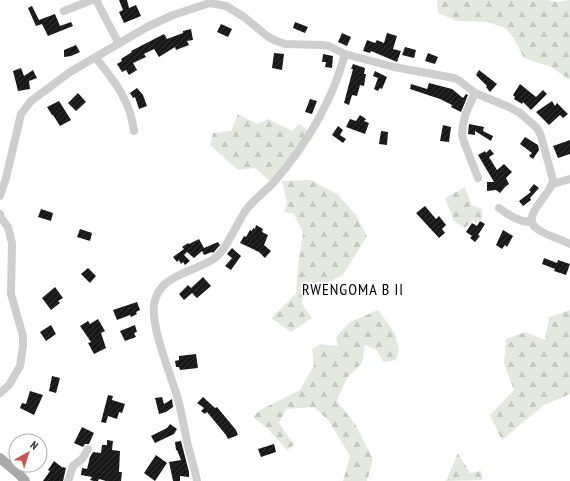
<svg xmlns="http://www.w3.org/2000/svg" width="570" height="481" viewBox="0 0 570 481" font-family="'PT Sans Narrow',sans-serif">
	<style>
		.forest { fill: url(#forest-firs) }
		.building { fill: url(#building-hatch) }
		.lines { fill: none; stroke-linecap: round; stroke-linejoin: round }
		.minor { stroke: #cecece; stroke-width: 8 }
		.major { stroke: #a9a9a9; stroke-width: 10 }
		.labels { text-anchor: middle; stroke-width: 4; stroke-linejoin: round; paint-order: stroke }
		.quarter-label { font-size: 16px; letter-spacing: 1px; fill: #000; stroke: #fff }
	</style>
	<defs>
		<pattern id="forest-firs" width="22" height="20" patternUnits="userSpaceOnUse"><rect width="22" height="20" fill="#e3e9df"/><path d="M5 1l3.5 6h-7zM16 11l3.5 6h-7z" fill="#c3c8c0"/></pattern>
		<pattern id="building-hatch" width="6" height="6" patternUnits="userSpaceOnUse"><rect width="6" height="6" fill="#181818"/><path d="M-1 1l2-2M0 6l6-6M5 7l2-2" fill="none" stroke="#313131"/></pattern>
	</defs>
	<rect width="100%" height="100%" fill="#fff"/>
	<path class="forest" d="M437,0H548L556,2L570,0V80L551,67L524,58L513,37L505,28L488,22L457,21L438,13Z
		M238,114L257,124L268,119L292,131L299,124L313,134L273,184L255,168L238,170L210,145L213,133L231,131Z
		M311,180L337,194L356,215L367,236L343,275L304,294L302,304L312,318L291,332L271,318L296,294L298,265L303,233L294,214L284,212L287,202L282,181Z
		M465,187L472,205L482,209V219L476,223L473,220L465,228L454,221L445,198Z
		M378,310L395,333L399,351L396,360L383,362L377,350L365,345L362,363L347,378L337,401L355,424L373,459L367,481H343L350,456L329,421L314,407L286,409L279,423L294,445L287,450L267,428L253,417L260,410L300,390L314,365L312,349L321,344L338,347L336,337L350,322Z
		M570,310V394L544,405L502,440L490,415L514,390L504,363L506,339L525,332L545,340L549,317Z
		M458,453L470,473L481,471L483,480L446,481Z"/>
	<path class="building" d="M119,0H127L129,8L136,5L141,16L124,23L119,12L123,10Z
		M32,6L39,20L55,14L60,26L71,22L73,26L48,36L42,24L36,26L28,8Z
		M295,22L308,27L305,33L293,28Z
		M221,24L232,29L228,37L217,32Z
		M191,29L193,40L187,41L189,45L176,50L175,47L159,57L154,49L144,54L146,57L133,63L137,70L129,75L126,70L122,72L117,64L122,61L121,59L132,52L131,51L164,34L167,39L183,33V31Z
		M342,33L351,37L347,46L338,42Z
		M387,33L397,36L393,49L401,51L397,62L371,51L370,53L363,51L367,40L375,43L377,40L384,43Z
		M76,45L80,52L71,56L64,57V50Z
		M405,47L416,50L414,58L402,55Z
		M274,53L284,54L282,70L272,68Z
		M428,53L438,57L435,64L425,61Z
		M323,54L333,56L332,68L325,67L326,62H322Z
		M353,64L365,68L364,74H366L364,86L360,85L357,96L352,95L349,105L344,103L353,69H351Z
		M21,68L24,76L33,70L37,78L29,81L30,89L18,91L13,71Z
		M479,70L497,84L490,92L486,87L487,86L476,75Z
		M375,71L387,77L382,89L380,88L378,91L374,89L378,78L373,76Z
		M429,83L452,89L463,98L466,94L468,95L461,112L451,107L452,105L440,99L410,89L411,84L427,89Z
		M520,84L536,97L543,90L547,94L531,110L523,102L522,104L514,99L515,97L513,95Z
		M137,88L143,95L147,106L139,109L135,97L133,98L130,93Z
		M78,93L86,102L76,111L68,103Z
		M310,99L317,101L312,114L305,112Z
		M59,101L71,120L60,126L53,115H52L47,107Z
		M552,101L555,106L557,103L568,114L563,118L560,115L549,125L536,112Z
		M360,115L366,119L364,121L369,123L365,134L346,127L350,119L356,121Z
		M469,124L484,127L483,131L493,136L491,141L475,131V135L468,134Z
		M443,125L451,127L449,142L440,141Z
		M338,126L343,130L340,135L346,139L343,143L332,135Z
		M381,131L388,132L387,145L379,144Z
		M525,137L538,145L539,150L533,159L529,156L532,153L520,144Z
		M570,140V154L558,158L553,146Z
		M490,149L494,154L489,157L497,170L504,164L512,172L506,178L509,184L505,187L500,193L496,190L487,191V182H494L478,155L485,151L486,153Z
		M534,184L539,188L530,198L531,200L523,206L519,201L531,192L529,190Z
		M425,206L436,219L439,216L446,225L442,229L445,233L439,238L416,213Z
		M41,209L53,213L51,221L38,217Z
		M480,221L485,224L478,235L480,236L475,242L470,238L472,236L466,232L472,223L477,226Z
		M256,225L263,229L262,232L268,235L264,245L271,251L265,258L259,252L240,243L244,236L246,237L250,230L252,231L253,228L255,229Z
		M80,229L92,233L90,241L77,237Z
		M503,230L513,236L507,247L505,245L502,249L496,245Z
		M199,239L204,248L218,242L220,245L213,253L212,252L204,255L202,251L194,258L187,252L184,255L190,261L185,265L183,262L181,264L179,260L177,262L173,257L184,249L182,247L188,243L189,244Z
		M232,248L241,256L231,270L225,266L232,258L227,254Z
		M544,258L557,263L558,260L570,264L566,275L554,271L555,269L542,264Z
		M88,268L96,276L90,283L81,274Z
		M203,277L211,286L197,298L192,293L184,300L179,294L188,285L191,288Z
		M55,287L63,298L58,301L60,303L51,310L42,298Z
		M137,302L140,310L136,312L137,314L131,317L130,315L117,320L113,310Z
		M98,319L105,331L101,333L106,348L94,354L88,343L91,342L80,326L88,321L90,324Z
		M51,325L56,334L46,341L40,332Z
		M135,325L137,332L134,333L136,337L125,341L120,331Z
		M196,354L198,368L180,370L179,367H176L175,361L179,360V356Z
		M52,376L60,378L56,393L49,391Z
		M30,391L43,395L34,415L20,408L22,403L26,404Z
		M108,395L113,396L112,400L125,404L122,413L119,412L117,419L108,416L106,423L101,422Z
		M162,397L164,404L172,399L173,407L166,412L159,414L155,398Z
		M203,397L215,408L217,407L236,430L238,435L228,439L226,435L207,412L205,414L201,411L204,408L197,403Z
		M170,424L177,429L174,434L155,443L151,436L167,428Z
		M82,427L94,433L89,444H85L83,447L74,443Z
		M107,440L113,441L112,450L120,451L119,472H122L121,481H106L99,479L98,481H94L90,480L92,477L81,475L82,468L87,469L90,457L93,452L101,453L102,445H107Z
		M181,441L189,472V477L180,476V481H173L169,462L181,460L177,450H176L175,442Z
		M274,444L276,452L261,457L258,449Z
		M156,455L167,463L155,481L144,473Z
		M54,461L63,468V467L66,468L63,481H43L50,471L48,470Z"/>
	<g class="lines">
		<path class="minor" d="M96,0L119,44
			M64,11L92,0
			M96,58C115,82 130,100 134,131
			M475,93L466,113L463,125L462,135L464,142L478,178
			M553,184L570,179
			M0,196L6,178L21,114L31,101L70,72L147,27L173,15L210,3L226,6L244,17L267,36L274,40L285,44L321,45L329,46L345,54L394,67L454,78L460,81L475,93L509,107L520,113L529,121L537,128L541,136L553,180C552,194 520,216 536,228C546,236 559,238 570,244
			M499,208C509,215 518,222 531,222
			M0,214L1,218L8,227L12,243L11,294L23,336V346L20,366L9,385L0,393
			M68,481L73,466L82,459L88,449
			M197,481C195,469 191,458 188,446C184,429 182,412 177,396C170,373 151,327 154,305C158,274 194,273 215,258C225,252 238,221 246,210C254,199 265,192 274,182C306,145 332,102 345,54"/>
		<path class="major" d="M0,458L20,475L25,481"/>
	</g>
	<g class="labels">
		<g class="quarter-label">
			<text x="353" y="295">RWENGOMA B II</text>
		</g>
	</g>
	<g transform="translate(28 453) rotate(39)"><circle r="19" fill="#ffffff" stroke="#adadad"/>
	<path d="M0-3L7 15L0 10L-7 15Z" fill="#d1524b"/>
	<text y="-6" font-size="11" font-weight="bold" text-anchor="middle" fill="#313131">N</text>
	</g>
</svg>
